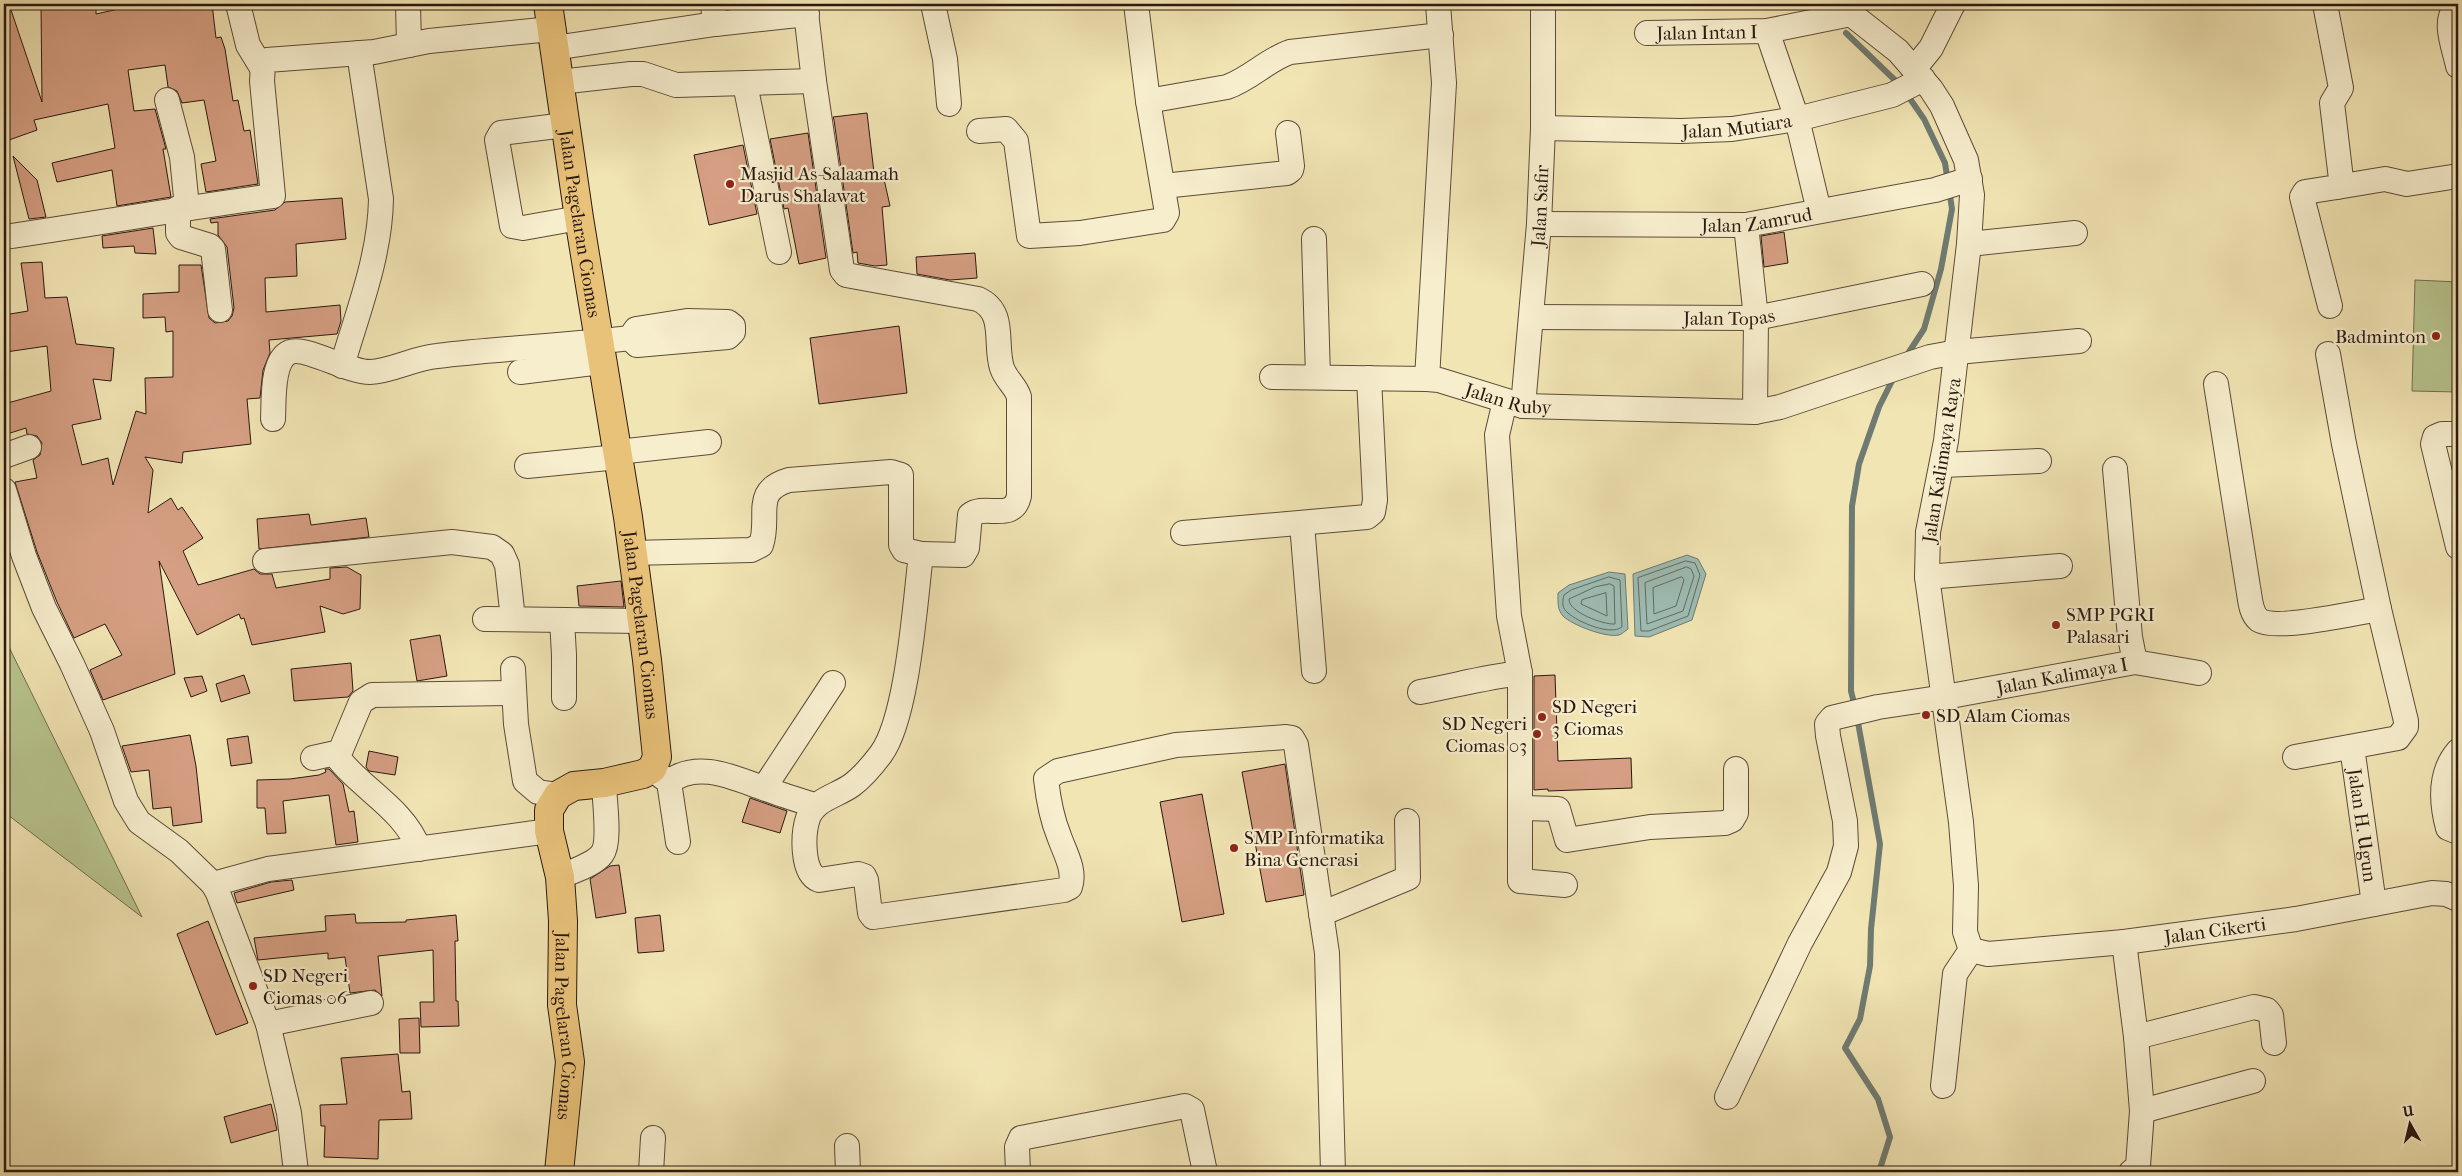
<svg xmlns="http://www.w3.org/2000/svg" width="2462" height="1176" viewBox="0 0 2462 1176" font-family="'IM FELL French Canon',serif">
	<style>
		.green { fill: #b8c58f; stroke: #716e50 }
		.water { fill: #9dbdb4; stroke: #6f7b72 }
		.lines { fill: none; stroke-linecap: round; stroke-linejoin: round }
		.shore { stroke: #646a62; stroke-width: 1 }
		.stream { stroke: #6f7b72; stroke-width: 6 }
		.building { fill: #d69f83; stroke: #2a1810 }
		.minor-casing { stroke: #5c4b39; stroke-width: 26 }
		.major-casing { stroke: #2a1810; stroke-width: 30 }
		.minor { stroke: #f7eece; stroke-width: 24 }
		.major { stroke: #e9c27a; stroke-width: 28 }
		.poi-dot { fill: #8f2418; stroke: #f7eece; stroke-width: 2 }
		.labels { text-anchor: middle; stroke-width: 4.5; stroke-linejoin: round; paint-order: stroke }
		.street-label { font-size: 19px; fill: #2a1810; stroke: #f7eece }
		.poi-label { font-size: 19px; fill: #2a1810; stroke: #f7eece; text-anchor: start }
	</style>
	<rect width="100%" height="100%" fill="#f2e5b4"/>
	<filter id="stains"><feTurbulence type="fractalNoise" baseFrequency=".004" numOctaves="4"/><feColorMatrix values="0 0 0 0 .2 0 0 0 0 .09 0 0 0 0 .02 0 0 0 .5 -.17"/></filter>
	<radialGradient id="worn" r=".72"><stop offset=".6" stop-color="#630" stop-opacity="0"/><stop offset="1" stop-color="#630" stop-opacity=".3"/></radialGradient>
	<path class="green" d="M2415,280L2458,282V392L2412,391Z
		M4,637L142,917L4,812Z"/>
	<path class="water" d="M1687,555L1698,559L1706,574L1692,620L1649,637L1635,636L1633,574Z
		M1609,572L1625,574L1628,629C1625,631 1622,634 1619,635C1606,638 1572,625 1563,616C1557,609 1558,602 1558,593L1569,585Z"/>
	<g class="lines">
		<path class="shore" d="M1686,561L1695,563L1700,575L1688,616L1649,631H1641L1638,578Z
			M1687,567L1691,569L1694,576L1683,611L1647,624L1645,583Z
			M1609,577L1620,580L1622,627C1610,636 1578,622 1568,613C1562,609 1562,602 1564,595L1571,590Z
			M1682,577L1684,580L1676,606L1654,614L1653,588Z
			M1610,584L1614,586L1615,624C1604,625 1568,612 1569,599L1595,587Z
			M1606,593L1607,616L1581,604L1582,600Z"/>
		<path class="stream" d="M1846,33L1900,85
			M1905,358L1924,329L1941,269L1952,209L1945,163L1924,119L1906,93
			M1855,707L1851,691L1852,506L1859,464L1879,407L1895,375
			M1857,717L1880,844L1871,929L1870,966L1860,1019L1845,1048L1878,1099L1890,1137L1879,1172"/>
	</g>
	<path class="building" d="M4,4H9L42,102L41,4H96V14L141,4H212L216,38L221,37L225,49L233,101L238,100L244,131L250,130L258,184L206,192L201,164L216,161L204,100L182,103L177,91L168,87L165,65L128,70L134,111L155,109L166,149H163L171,197L117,206L112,170L57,182L52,163L115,148L108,104L34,120L37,130L9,140L7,131L4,132Z
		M867,113L875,181L884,179L890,206L882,207L887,265L875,266L858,263L857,252L853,253L834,120L833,117Z
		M808,133L826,258L799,264L788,208L784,209L770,139Z
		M743,145L757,214L709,225L694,155Z
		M13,156L37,180L46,217L29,219Z
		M342,198L346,239L296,244L297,276L265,278L266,312L340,305L341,321L337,334L269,340L270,353L263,370L260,398L247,399L251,444L183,452L182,463L145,457L153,470L148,513L171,498L178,510L182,507L203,538L183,551L198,585L254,569L260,574H272L276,588L330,579V568L347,567L361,575L360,609L343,614L320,606L325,632L252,645L244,618L241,619L239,614L197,635L159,561L175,674L103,700L90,670L122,655L105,624L74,638L57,602L37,552L15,482L37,478L33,460L40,455L42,443L37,436L27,434L26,428L4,435V404L51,391L47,346L6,352L4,315L28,311L21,263L42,262L45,298L67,297L76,344L114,348L111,381L93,379L101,419L72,425L82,465L108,458L113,485L136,411L146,414L145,378L173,377V331L166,332L165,317L143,318V294L179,292V265H201L209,318L215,323L228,321L232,316L234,308L227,247L218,235V222L211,223L210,219L275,210L285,202Z
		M153,228L156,254L135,253L134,246L103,248L102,236Z
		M1784,232L1788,263L1764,267L1761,236Z
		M975,253L977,278L950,280L917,274L916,257Z
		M899,326L907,393L819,404L810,338Z
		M309,514L311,525L366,518L369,537L259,549L257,519Z
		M621,581L624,607L579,606L577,586Z
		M440,635L447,676L417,681L410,640Z
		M351,663L353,691L348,697L294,701L291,669Z
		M244,675L250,693L221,702L216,684Z
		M1555,675L1558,761L1631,758L1632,788L1548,791V789L1534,790V676Z
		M202,676L207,691L191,697L184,678Z
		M190,735L196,766L202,822L173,826L171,807L153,809L149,770L131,772L122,746Z
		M248,736L252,763L231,766L227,739Z
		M369,751L398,757L395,775L369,771L366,767Z
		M1285,764L1304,895L1266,902L1242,772Z
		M325,769H329L343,784L349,812L354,811L358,842L336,845L329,795L283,801L286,833L267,834L265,808H257V780L290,779L319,775L326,772Z
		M1202,794L1224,914L1182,922L1160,802Z
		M750,798L787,811L780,833L742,822Z
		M619,865L626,913L596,918L590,879L610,866Z
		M292,880L294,890L237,903L234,893L271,882Z
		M355,914L356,923L406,922V920L456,915L458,941H455L456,1001H458L459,1026L421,1027L420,1002H434L433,950L378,956L382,996L375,990L350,993L345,957L328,959V953L258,960L254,938L326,931L325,916Z
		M660,915L664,951L638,953L635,918Z
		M208,921L248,1023L216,1035L177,934Z
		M419,1018L420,1053H400L399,1019Z
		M398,1054L402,1092L410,1091L412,1119L379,1120L378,1159L324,1157L325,1126H321L320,1105L347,1104L341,1058Z
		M271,1104L277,1130L231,1143L224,1117Z"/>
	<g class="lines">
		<g class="minor-casing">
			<g id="minor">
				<path d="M238,4L248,45L262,68"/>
				<path d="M408,4L409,45"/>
				<path d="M713,4L715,24L807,14"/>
				<path d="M805,4L814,81L842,270L846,275L978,299C1007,312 994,344 1002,368C1006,380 1016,386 1019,397V496C1013,523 985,503 970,515L967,548L963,555L921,554"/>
				<path d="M933,4L945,59L949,104"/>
				<path id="s1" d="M1438,4L1444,83L1427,379L1439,380L1523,406L1755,412L1780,407L1930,357L1957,352L2079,341"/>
				<path d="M2325,4L2341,88L2332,103L2341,179L2337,187L2305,192L2302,197L2330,306"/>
				<path d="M2458,7C2441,18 2455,50 2458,66"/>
				<path d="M1767,31L1797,119L1819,211"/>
				<path id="s2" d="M1647,33L1767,31L1851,14L1898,51L1931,89L1942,106L1966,160L1972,195L1969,244L1946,441L1928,532L1927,577L1961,822L1966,886L1965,932L1971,950"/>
				<path d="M554,48L715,24"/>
				<path d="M1914,69L1931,48L1953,4"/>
				<path d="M559,82L631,74H643L676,85L814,81"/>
				<path d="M745,84L779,252"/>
				<path d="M167,100L182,157L187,207"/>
				<path d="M1148,101L1227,87C1250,79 1267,60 1290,52L1441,35"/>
				<path d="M565,125L501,133L497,140L512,226L523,228L579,218"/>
				<path id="s3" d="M1543,128L1681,131L1732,129L1797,119L1892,95L1923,79"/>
				<path d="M979,131L1006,129L1016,141L1029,236L1080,233L1163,220L1167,213L1148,101L1136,4"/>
				<path d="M1163,186L1287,173L1291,170L1292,166L1288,133"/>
				<path d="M2337,187L2385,179L2407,184L2458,176"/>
				<path d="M178,208V233L181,237L210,246L213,249L220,310"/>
				<path id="s4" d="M1539,224L1746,225L1935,190L1970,179"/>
				<path d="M1746,225L1756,318L1755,412"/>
				<path d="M4,237C94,224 182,208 273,196L262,81L263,64L267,60L374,52L429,41L551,29"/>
				<path d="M1314,239L1318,377"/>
				<path d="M1969,244L2075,233"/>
				<path id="s5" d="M1531,317L1756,318L1922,284"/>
				<path d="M2328,354L2344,444L2379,609"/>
				<path d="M342,366C358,311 380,257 381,199L359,53"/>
				<path d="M520,372L601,362"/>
				<path d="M1272,377L1427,379"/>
				<path d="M2216,384L2248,587C2250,597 2250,613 2259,620C2275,631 2356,613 2379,609L2406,721V727L2398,738L2295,757"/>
				<path d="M1505,401L1497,435L1509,616L1520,673V881L1565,885"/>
				<path id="s6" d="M1523,406L1539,224L1543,128V4"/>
				<path d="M273,419C274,402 271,360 290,352C306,346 347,372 370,372C392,371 414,358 437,356C501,348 566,346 630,338L636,329L687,321L728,322L733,326V332L728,337L637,345L630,338"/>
				<path d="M2458,434H2442L2435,437L2433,444L2458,547"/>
				<path d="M618,452L709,442"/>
				<path d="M4,456L29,447"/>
				<path d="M1942,465L2039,461"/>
				<path d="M527,466L618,457"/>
				<path d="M4,490L24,556L44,608L72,664L102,731L126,801L139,822L179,851L213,884L218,893L268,1024L289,1113L296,1172"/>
				<path d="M1302,524L1314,671"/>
				<path d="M1183,533L1367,517L1373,512L1375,500L1369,378"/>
				<path d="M632,553L751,550L761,545C771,516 751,491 789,480L891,472L901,475V545L904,550L921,554C915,602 908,717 881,754C872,766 864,776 852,785C837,796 815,799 808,818C803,833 801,873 819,880L858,874L864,876L866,880L870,913L873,917L1064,890L1070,887C1076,870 1064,851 1059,836C1052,819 1048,797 1046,779L1058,771L1176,745L1286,737L1292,738L1296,745L1327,953L1333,1172"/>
				<path d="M265,561L452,542L492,547L502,554L507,565L513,619"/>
				<path d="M1927,577L2060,566"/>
				<path d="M485,619L642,621"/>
				<path d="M562,620L564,655V698"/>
				<path d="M2135,662L2199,673"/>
				<path d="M513,669L516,724L525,781L538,792L558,795"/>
				<path d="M1420,692C1453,686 1486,677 1520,673"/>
				<path id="s7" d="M2352,747L2374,904"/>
				<path d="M2458,751C2439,773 2441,802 2448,828L2458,832"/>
				<path d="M335,754C359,788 404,808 419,849"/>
				<path d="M313,758L340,752L361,702L372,695L514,693"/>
				<path d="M657,773L669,782L678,842"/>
				<path d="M669,782C698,759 736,779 766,789C782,795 798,800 814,805"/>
				<path d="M764,788L833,683"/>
				<path d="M1520,808L1558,809L1567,840L1650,827L1725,823L1732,820L1736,813V769"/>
				<path d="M560,877C572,871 594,865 602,854C611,842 604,799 604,783"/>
				<path d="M213,884L268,869L549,831"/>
				<path d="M1321,914L1408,878L1407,821"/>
				<path d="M2124,942L2136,1037L2254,1007L2267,1010L2271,1015L2274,1043"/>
				<path id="s8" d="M1971,950L1988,954L2124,942L2296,919L2432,893L2446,894L2458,899"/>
				<path d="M268,1024L371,1003"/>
				<path d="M2136,1037L2142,1111L2253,1081"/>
				<path d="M1943,1086L1955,974L1971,950"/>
				<path id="s9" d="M1727,1097L1800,943L1839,872L1846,846L1845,821L1828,736L1827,724L1832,718L1878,707L1945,697L2135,662L2130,637L2115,469"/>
				<path d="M847,1146L848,1172"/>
				<path d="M651,1172L653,1138"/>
				<path d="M1018,1172L1017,1147L1021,1138L1185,1106L1192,1110L1205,1172"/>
				<path d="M2131,1172L2138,1166L2142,1111"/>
			</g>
		</g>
		<g class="major-casing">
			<g id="major">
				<path id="s10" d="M548,4L579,218L628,517L647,660L657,757L652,769L643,774L604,783L574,786L558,795L549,810V831L560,877L563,921L562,1005L570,1062L559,1172"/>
			</g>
		</g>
		<use href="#minor" class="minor"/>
		<use href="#major" class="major"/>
	</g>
	<g class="poi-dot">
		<circle cx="730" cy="184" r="5"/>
		<circle cx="2436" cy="336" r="5"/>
		<circle cx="2056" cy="625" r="5"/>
		<circle cx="1926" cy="715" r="5"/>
		<circle cx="1542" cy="717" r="5"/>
		<circle cx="1537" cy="734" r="5"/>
		<circle cx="1234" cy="848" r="5"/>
		<circle cx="253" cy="986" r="5"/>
	</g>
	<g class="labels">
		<g class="street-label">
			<text dy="7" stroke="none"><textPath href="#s2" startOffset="60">Jalan Intan I</textPath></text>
			<text dy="7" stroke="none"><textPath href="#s3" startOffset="194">Jalan Mutiara</textPath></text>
			<text dy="7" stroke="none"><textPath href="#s6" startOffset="201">Jalan Safir</textPath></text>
			<text dy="7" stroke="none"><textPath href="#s4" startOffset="218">Jalan Zamrud</textPath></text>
			<text dy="7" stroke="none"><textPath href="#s10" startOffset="222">Jalan Pagelaran Ciomas</textPath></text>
			<text dy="7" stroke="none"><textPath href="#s5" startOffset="198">Jalan Topas</textPath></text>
			<text dy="7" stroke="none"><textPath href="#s1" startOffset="460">Jalan Ruby</textPath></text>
			<text transform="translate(1941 460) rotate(-81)" y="7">Jalan Kalimaya Raya</text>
			<text dy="7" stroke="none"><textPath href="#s10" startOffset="628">Jalan Pagelaran Ciomas</textPath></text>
			<text dy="7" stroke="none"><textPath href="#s9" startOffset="644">Jalan Kalimaya I</textPath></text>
			<text dy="7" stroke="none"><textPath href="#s7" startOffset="79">Jalan H. Ugun</textPath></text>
			<text dy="7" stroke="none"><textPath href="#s8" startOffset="246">Jalan Cikerti</textPath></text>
			<text dy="7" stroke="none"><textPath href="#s10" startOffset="1108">Jalan Pagelaran Ciomas</textPath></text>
		</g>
		<g class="poi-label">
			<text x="740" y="180">Masjid As-Salaamah<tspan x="740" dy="22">Darus Shalawat</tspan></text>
			<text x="2426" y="343" text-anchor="end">Badminton</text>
			<text x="2066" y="621">SMP PGRI<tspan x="2066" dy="22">Palasari</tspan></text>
			<text x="1552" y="713">SD Negeri<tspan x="1552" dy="22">3 Ciomas</tspan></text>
			<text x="1936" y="722">SD Alam Ciomas</text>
			<text x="1527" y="730" text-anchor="end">SD Negeri<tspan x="1527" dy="22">Ciomas 03</tspan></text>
			<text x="1244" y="844">SMP Informatika<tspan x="1244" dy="22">Bina Generasi</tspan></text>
			<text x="263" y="982">SD Negeri<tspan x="263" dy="22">Ciomas 06</tspan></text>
		</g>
	</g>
	<rect width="2462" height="1176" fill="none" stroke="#f2e5b4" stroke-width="20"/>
	<rect x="5" y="5" width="2452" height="1166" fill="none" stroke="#2a1810" stroke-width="2.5"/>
	<rect x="10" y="10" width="2442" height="1156" fill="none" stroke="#2a1810"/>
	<g transform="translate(2410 1124) rotate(352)" stroke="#f7eece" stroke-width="4" paint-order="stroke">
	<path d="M0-4L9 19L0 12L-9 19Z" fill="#2a1810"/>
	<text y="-8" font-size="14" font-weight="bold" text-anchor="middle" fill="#2a1810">U</text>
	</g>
	<rect width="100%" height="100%" filter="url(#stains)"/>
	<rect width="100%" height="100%" fill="url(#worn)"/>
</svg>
